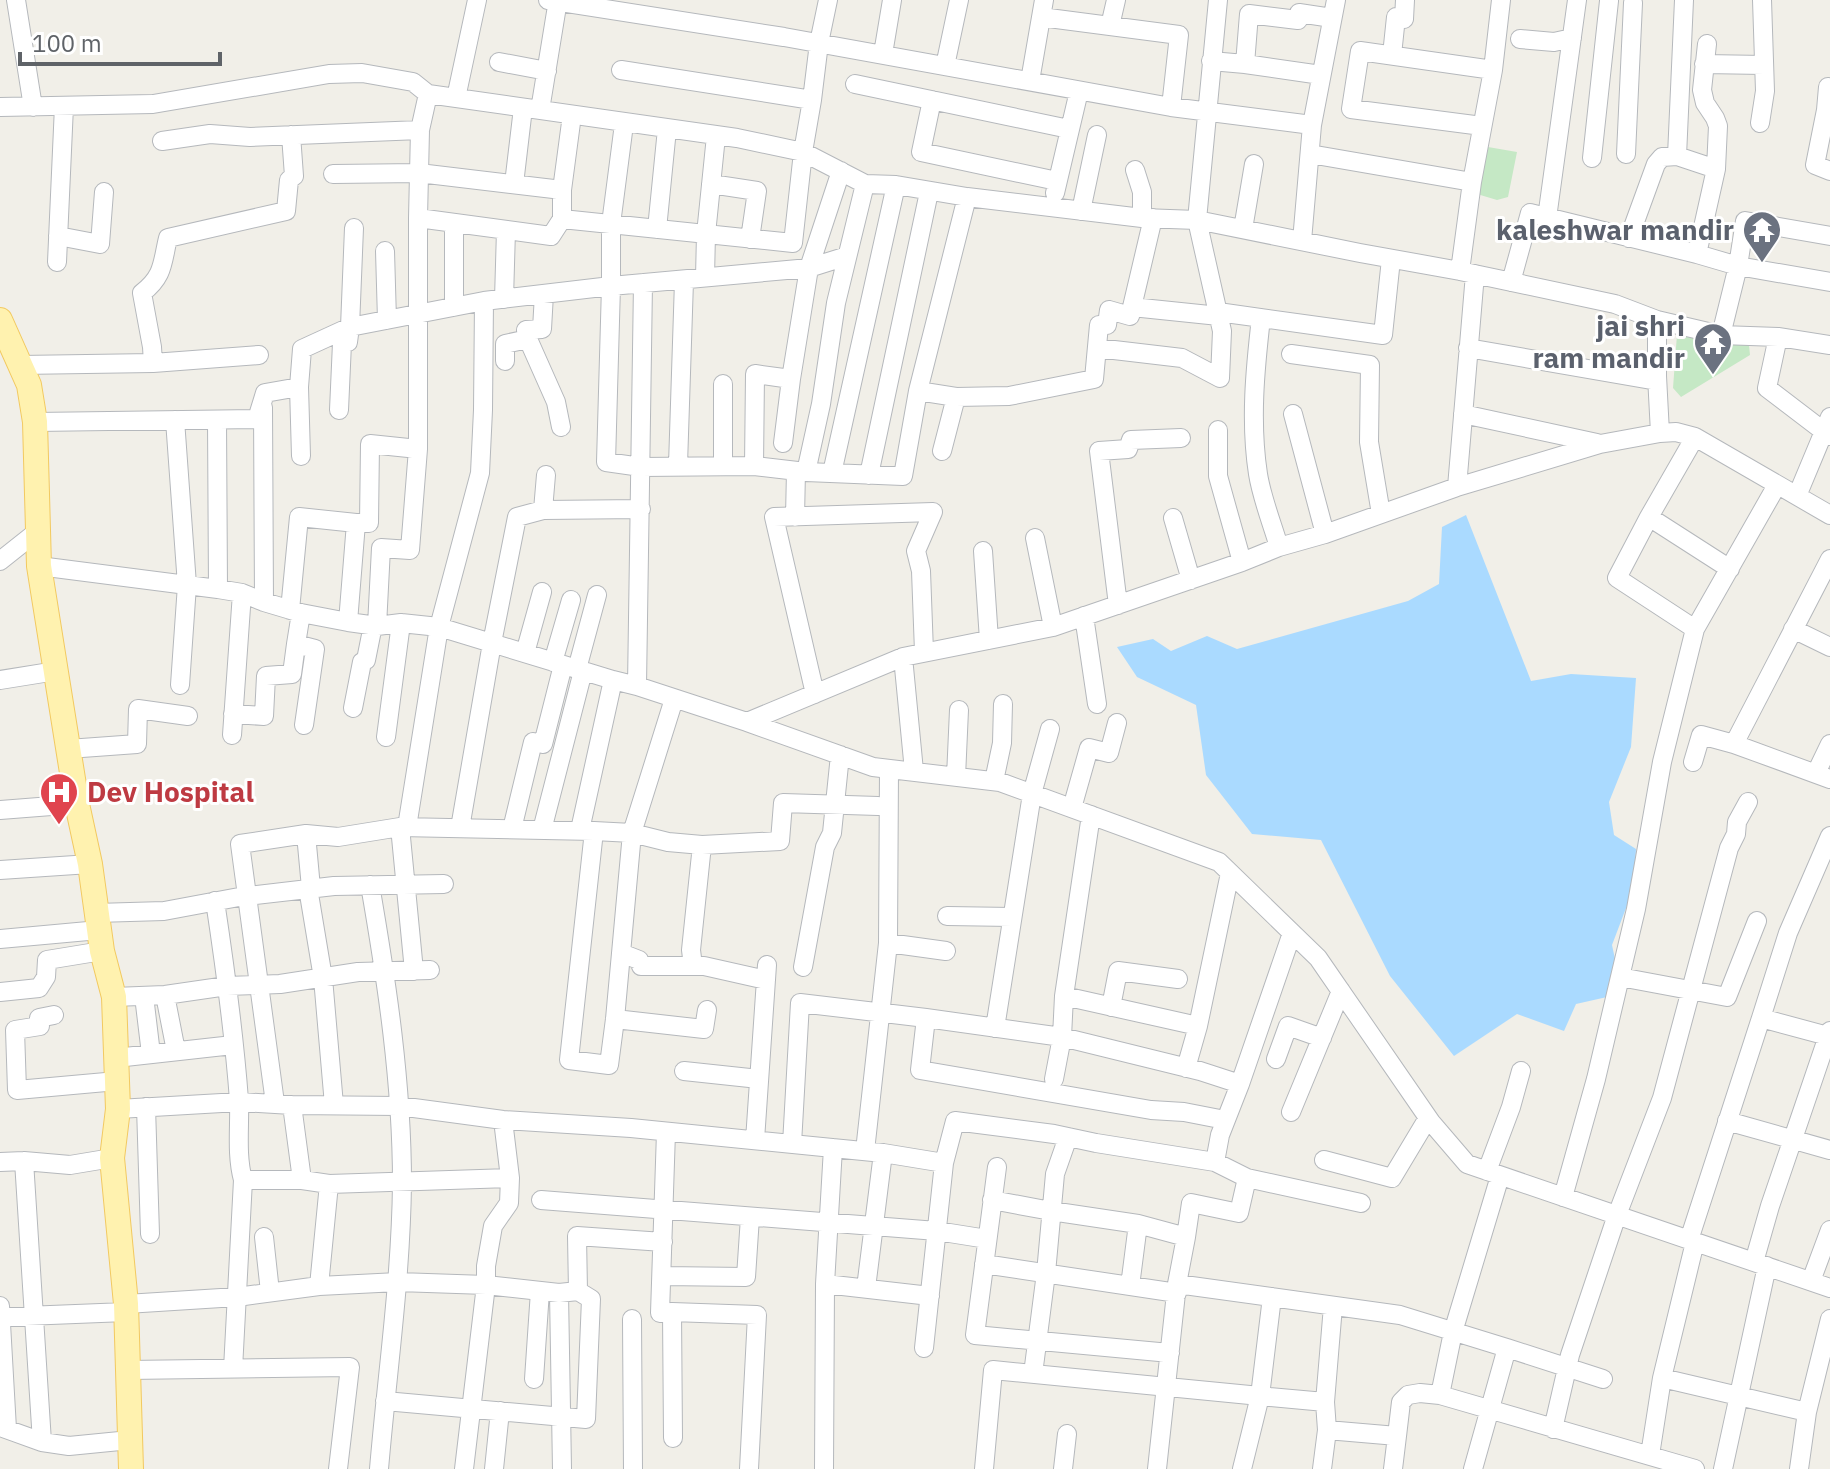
<svg xmlns="http://www.w3.org/2000/svg" width="1830" height="1469" viewBox="0 0 1830 1469" font-family="'IBM Plex Sans',sans-serif">
	<style>
		.green { fill: #c5e8c5 }
		.water { fill: #aadaff }
		.lines { fill: none; stroke-linecap: round; stroke-linejoin: round }
		.minor-casing { stroke: #b5b8bc; stroke-width: 20 }
		.major-casing { stroke: #f2c960; stroke-width: 26 }
		.minor { stroke: #fff; stroke-width: 18 }
		.major { stroke: #fff2af; stroke-width: 24 }
		.labels { text-anchor: middle; stroke-width: 6; stroke-linejoin: round; paint-order: stroke }
		.worship-label { font-size: 28px; font-weight: bold; fill: #5b616d; stroke: #fff; text-anchor: end }
		.health-label { font-size: 28px; font-weight: bold; fill: #be3a42; stroke: #fff; text-anchor: start }
	</style>
	<rect width="100%" height="100%" fill="#f1efe8"/>
	<path class="green" d="M1488,147L1517,152L1508,197L1497,200L1477,194L1481,156Z
		M1678,321L1749,345L1750,355L1681,397L1673,388Z"/>
	<path class="water" d="M1466,515L1531,681L1571,674L1636,678L1631,747L1609,802L1614,835L1636,849L1634,887L1612,945L1618,973L1607,997L1576,1004L1564,1031L1517,1014L1454,1056L1390,976L1321,840L1252,834L1206,775L1196,705L1137,677L1117,647L1153,639L1171,651L1207,636L1237,649L1408,601L1439,584L1442,527Z"/>
	<g class="lines">
		<g class="minor-casing">
			<path id="minor" d="M16,0L33,107
				M548,0L784,37L1171,107L1312,125L1336,0
				M1041,17L1179,35L1171,107
				M1110,26L1116,0
				M1520,39L1554,42L1572,38
				M883,54L892,0
				M1392,55L1396,17L1404,19L1405,0
				M1211,61L1245,64L1249,14L1298,20L1299,13L1332,18
				M499,62L547,71
				M1245,64L1321,75
				M1704,64L1764,65
				M945,66L959,0
				M621,70L812,100
				M1030,81L1044,0
				M855,84L1069,129
				M1828,87L1826,110L1815,165L1830,171
				M456,98L477,0
				M932,100L921,152L1057,181
				M0,107L153,104L329,74L362,73L413,82L428,94L737,138L803,152L865,184L896,185L967,197L1142,218L1197,220L1360,253L1460,271L1615,304L1657,320V376L1660,433
				M540,110L558,0
				M1760,123L1765,91L1762,0
				M624,124L611,224V286L606,462L641,467L754,466L806,472L903,476L918,391L967,197
				M1482,126L1351,109L1360,51L1493,70
				M162,141L210,134L250,137L420,130L428,94
				M1310,154L1472,182L1493,70L1501,0
				M1626,154L1633,3
				M1677,156L1684,0
				M1592,158L1609,1
				M1135,170L1142,192V218
				M333,174L419,173L562,190
				M514,184L523,108
				M711,184L757,191L750,239
				M1055,193L1079,91
				M1081,211L1097,135
				M418,218L551,236L562,219V190L572,115
				M1547,218L1577,0
				M562,219L793,243L803,152L812,100L819,43L828,0
				M454,223V307
				M657,229L667,129
				M1243,229L1254,164
				M58,236L100,244L104,192
				M1830,236L1745,221L1738,266L1721,335L1778,337L1830,345
				M1629,238L1656,164L1662,157L1677,156L1716,169L1718,126L1715,118L1705,103L1702,90L1707,44
				M1302,241L1312,125
				M385,251L387,320
				M1697,254L1716,169
				M57,262L64,106
				M1460,271L1472,182
				M705,277L706,234L716,136
				M1511,282L1530,213L1697,254L1738,266L1830,282
				M504,299L506,230
				M1132,307L1153,218
				M1218,312L1383,335L1391,259
				M1261,318C1255,370 1250,422 1258,474C1262,499 1272,523 1279,547
				M1657,320L1721,335
				M1778,337L1767,388L1830,436
				M528,339L556,402L561,427
				M1097,348L1182,358L1220,378L1222,331L1197,220L1218,0
				M1468,348L1657,381
				M1291,354L1370,365L1369,442L1381,514
				M505,361V344L528,339L526,330L542,329L544,294
				M153,363L259,355
				M20,365L153,363L152,347L142,293C164,276 162,263 168,238L286,211L289,180L294,176L291,135
				M299,387L301,456
				M918,391L956,397L1009,396L1094,379L1099,325H1107L1109,310L1130,316L1132,307L1219,316
				M263,407L264,602
				M339,410L342,343L348,342L350,327L354,228
				M1293,414L1325,534
				M1463,414L1597,443
				M175,420L187,585L180,685
				M217,420L218,589
				M35,422L257,419L265,393L299,387L302,349L350,327L484,301L611,286L809,268L847,256
				M1218,430V476L1242,562
				M783,443L791,379
				M942,451L956,397
				M678,465L684,281
				M723,466V384
				M754,466L755,374L791,379L809,268L841,171
				M806,472L821,404L836,303L865,184
				M832,473L896,185
				M869,475L929,192
				M1457,487L1475,274
				M1797,496L1830,417
				M543,510L641,509
				M795,517L796,471
				M1649,517L1730,569
				M1173,518L1191,580
				M1035,538L1053,627
				M983,551L989,640
				M0,561L39,530
				M39,566L218,589L242,593L264,602L301,613L348,622L377,626L401,623L439,627L613,680L637,686L747,722L903,657L1053,627L1242,562L1279,547L1325,534L1457,487L1600,444L1660,433L1676,432L1695,437L1830,515
				M1118,605L1099,451L1128,449L1131,440L1181,438
				M290,610L299,517L356,523
				M301,613L296,644L315,649L304,725
				M1084,616L1097,704
				M348,622L356,523H369L370,444L418,449
				M377,626L381,548L410,550L418,449V218L420,130
				M1695,629L1617,578L1649,517L1695,437
				M1793,629L1830,647
				M525,653L542,592
				M903,657L914,771
				M553,662L571,600
				M577,669L597,595
				M0,680L56,671
				M637,686L643,283
				M815,694L774,517L933,512L916,551L921,571L924,652
				M674,699L632,833L615,1019L609,1065L569,1060L594,831L632,833L668,842L702,845
				M353,708L362,662L366,660L373,625
				M233,714L264,716L266,676L292,674L296,644
				M747,722L873,767L1000,782L1219,862L1318,958L1431,1122L1467,1164L1830,1288
				M232,735L242,593
				M386,737L401,623
				M1734,744L1830,779
				M68,749L137,744L138,709L188,716
				M1693,762L1701,735L1734,744L1830,559
				M1816,773L1830,744
				M956,777L959,710
				M994,781L1002,743L1003,704
				M1072,808L1089,748L1109,753L1117,723
				M0,810L77,804
				M400,827L414,971
				M407,827L439,627L480,473L483,410L484,301
				M460,828L492,643L517,517L543,510L546,475
				M512,829L533,742L543,744L563,665
				M542,830L583,671
				M580,830L613,680
				M306,834L311,888
				M0,870L90,864
				M370,885C387,983 402,1083 402,1183C401,1279 387,1374 379,1469
				M308,888L323,978L334,1105
				M215,901C225,967 234,1033 239,1100C240,1127 236,1154 243,1180
				M96,913L164,911L239,897L334,886L444,884
				M947,916L1012,917
				M0,939L99,930
				M888,943L889,769
				M621,953L639,960L641,966H704L766,980
				M693,966L691,950L702,845L780,841L783,803L878,806
				M803,967L825,847L832,833L840,755
				M1620,977L1727,997L1757,921
				M0,992L39,988L46,977L47,960L102,951
				M165,995L176,1051
				M144,996L151,1054
				M1064,996L1198,1026
				M114,997L165,995L227,986L280,984L358,972L430,970
				M1111,1007L1118,971L1178,979
				M54,1015L39,1018L40,1026L15,1030L17,1090L117,1081
				M926,1018L920,1070L1151,1110L1184,1112L1225,1120
				M1761,1018L1788,933L1830,836
				M615,1019L704,1029L707,1010
				M995,1028L1032,794L1050,729
				M116,1058L233,1045
				M1276,1059L1288,1026L1322,1038
				M1186,1068L1198,1026L1230,873
				M684,1071L759,1079
				M1054,1079L1062,1037L1064,996L1091,815
				M275,1103L240,844L306,834L338,837L400,827L594,831
				M292,1105L302,1180
				M146,1107L150,1234
				M118,1109L239,1102L292,1105L399,1106L503,1120L631,1128L883,1153L944,1163
				M1291,1112L1341,991
				M1727,1121L1830,1150
				M666,1132L660,1313L672,1312L673,1438
				M755,1140L767,965
				M792,1144L800,1003L926,1018L1062,1037L1200,1071L1240,1084
				M865,1151L888,943L946,951
				M1324,1160L1392,1178L1428,1118
				M24,1161L42,1442
				M0,1162L24,1161L70,1165L112,1158
				M1215,1162L1220,1135L1240,1084L1292,933
				M997,1167L975,1335L1170,1353
				M1487,1171L1511,1107L1521,1071
				M1247,1178L1361,1203
				M1563,1197L1596,1079L1636,909L1662,762L1695,629L1777,485
				M541,1200L937,1231L987,1239
				M264,1237L270,1292
				M1689,1240L1761,1018L1828,1036L1830,1031
				M1695,1242L1662,1378L1807,1412
				M1754,1262L1770,1206L1828,1036L1830,1037
				M984,1264L1177,1293
				M662,1276L746,1277L750,1217
				M1811,1281L1830,1230
				M825,1284L930,1296
				M1177,1284L1186,1237
				M319,1286L329,1184
				M1130,1286L1138,1224
				M866,1288L883,1153
				M578,1291L577,1236L663,1242
				M559,1293L562,1469
				M126,1304L237,1297L319,1286L398,1282L486,1285L559,1293L578,1291L591,1299L586,1419L385,1401
				M0,1306L7,1429
				M672,1312L757,1315L749,1469
				M0,1317L126,1312
				M632,1319L633,1469
				M924,1348L944,1163L955,1121L1054,1134L1096,1143L1215,1162L1247,1178L1239,1213L1191,1203L1186,1237L1138,1224L1051,1211L992,1200
				M1507,1348L1603,1379
				M233,1369L243,1180H302L329,1184L510,1178
				M128,1370L350,1367L338,1469
				M1033,1374L1046,1273L1055,1174L1068,1137
				M534,1379L540,1291
				M1440,1395L1453,1332L1500,1176
				M0,1427L42,1442L69,1446L130,1440
				M1553,1429L1570,1355L1617,1215L1662,1098L1729,848L1736,834L1737,822L1748,802
				M1327,1430L1325,1402L1333,1306
				M1397,1436L1401,1402L1408,1395L1420,1393L1440,1395L1695,1469
				M1650,1455L1662,1378
				M464,1469L486,1285V1266L493,1226L509,1203L510,1178L503,1120
				M494,1469L500,1411
				M824,1469L825,1284L833,1148
				M984,1469L993,1370L1260,1396L1272,1297
				M1063,1469L1067,1434
				M1157,1469L1177,1284L1400,1315L1507,1348L1473,1469
				M1242,1469L1260,1396L1325,1402
				M1322,1469L1327,1430L1397,1436L1393,1469
				M1723,1469L1767,1266
				M1799,1469L1807,1412L1830,1319"/>
		</g>
		<g class="major-casing">
			<path id="major" d="M0,320L29,385L35,422L39,566L77,804L90,864L102,951L114,997L118,1109L112,1158L126,1304L131,1469"/>
		</g>
		<use href="#minor" class="minor"/>
		<use href="#major" class="major"/>
	</g>
	<defs>
		<g id="temple-pin" transform="scale(2)"><path d="M0 17L-7.5 6A9.5 9.5 0 1 1 7.5 6Z" fill="#6b7280" stroke="#fff"/><path d="M0-6L5-2H3V0L6.5 2.5H4V6H1.5V3h-3V6H-4V2.5H-6.5L-3 0V-2H-5Z" fill="#fff"/></g>
		<g id="hospital-pin" transform="scale(2)"><path d="M0 17L-7.5 6A9.5 9.5 0 1 1 7.5 6Z" fill="#e0444e" stroke="#fff"/><path d="M-5-5h3v3.5h4V-5h3V5h-3V1.5h-4V5h-3Z" fill="#fff"/></g>
	</defs>
	<g fill-rule="evenodd">
		<use href="#temple-pin" x="1762" y="230"/>
		<use href="#temple-pin" x="1713" y="342"/>
		<use href="#hospital-pin" x="59" y="792"/>
	</g>
	<g class="labels">
		<g class="worship-label">
			<text x="1734" y="240">kaleshwar mandir</text>
			<text x="1685" y="336">jai shri<tspan x="1685" dy="32">ram mandir</tspan></text>
		</g>
		<g class="health-label">
			<text x="87" y="802">Dev Hospital</text>
		</g>
	</g>
	<path d="M20 52v12h200v-12" fill="none" stroke="#5f6368" stroke-width="4"/>
	<text x="32" y="52" font-size="24" fill="#5f6368" stroke="#ffffff" stroke-width="6" paint-order="stroke">100 m</text>
</svg>
